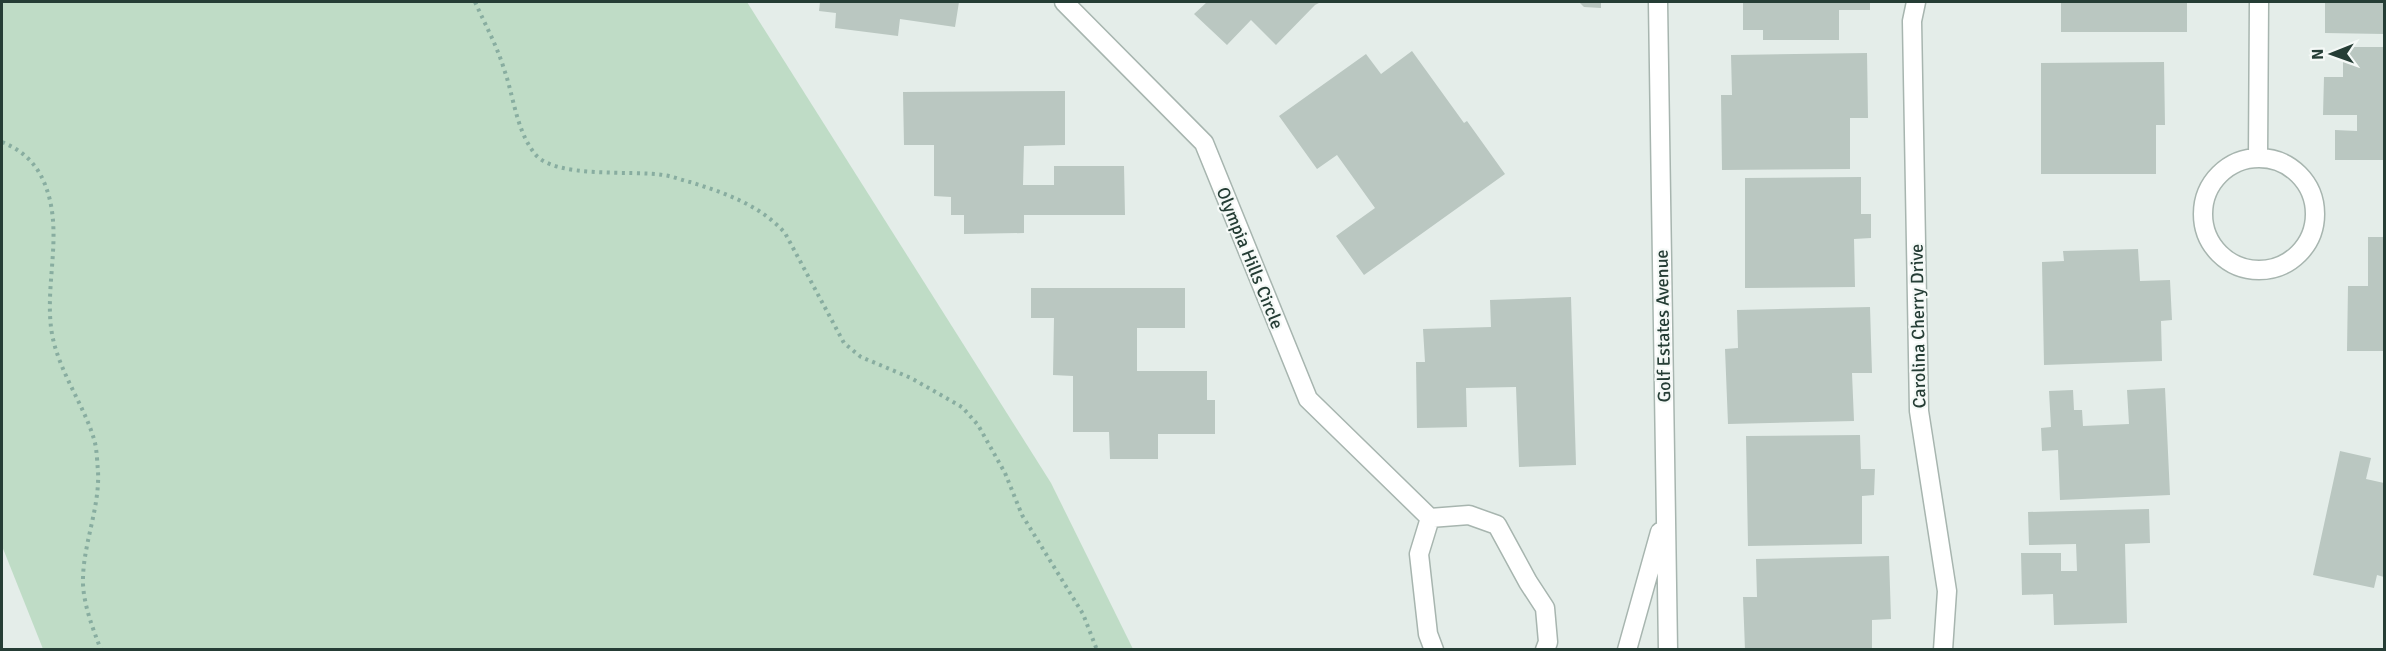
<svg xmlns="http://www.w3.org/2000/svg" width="2386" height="651" viewBox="0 0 2386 651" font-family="Signika,sans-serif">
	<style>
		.green { fill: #bfdcc6 }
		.building { fill: #bac7c1 }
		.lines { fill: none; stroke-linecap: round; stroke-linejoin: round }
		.minor-casing { stroke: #a7b5af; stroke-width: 21 }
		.path { stroke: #88ada0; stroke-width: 4; stroke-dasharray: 3 4.5; stroke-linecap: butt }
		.minor { stroke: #fff; stroke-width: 18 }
		.labels { text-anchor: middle; stroke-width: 4.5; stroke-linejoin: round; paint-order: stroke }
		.street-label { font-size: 18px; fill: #253d35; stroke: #f5f9f7 }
	</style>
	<rect width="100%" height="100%" fill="#e4ede9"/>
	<path class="green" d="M2,2H747L1051,483L1133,649H43L2,546Z"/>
	<path class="building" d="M820,2H959L955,27L900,19L898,36L835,28L836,13L819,11Z
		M1207,2H1321L1315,5L1276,45L1251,20L1227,45L1194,14Z
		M1579,2H1601V8L1584,7Z
		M1743,2H1870V10H1839V40H1763V30H1743Z
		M2061,2H2187V32H2061Z
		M2325,2H2384V34L2325,33Z
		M2343,47H2384V160H2335V130L2357,131V115H2323L2324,77H2343Z
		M1412,51L1464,123L1467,121L1505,174L1364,275L1336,236L1375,208L1337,155L1317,169L1279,116L1366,54L1381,74Z
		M1867,53L1868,118H1850V169L1722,170L1721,95H1732L1731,55Z
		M2164,62L2165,125H2156V174H2041V63Z
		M1065,91V145L1024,146L1023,185H1054V166H1124L1125,215H1024V233L964,234V215H951V197L934,196V145H904L903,92Z
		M1861,177V214H1871V238L1854,239L1855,287L1745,288V178Z
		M2368,237H2384V351H2347L2348,286H2368Z
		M2138,249L2140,281L2170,280L2172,320L2161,321L2162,361L2044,365L2042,262L2064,261L2063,251Z
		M1031,288H1185V328H1137V371H1207V400H1215V434H1158V459H1110L1109,432H1073V376L1053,375L1054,318H1031Z
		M1571,297L1576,465L1519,467L1516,387L1466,388L1467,427L1417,428L1416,362H1425L1423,329L1491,327L1490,300Z
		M1870,307L1872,373H1852L1854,421L1728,424L1725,349L1738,348L1737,310Z
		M2165,388L2170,495L2060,500L2058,450L2042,451L2041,428L2051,427L2049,391L2073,390L2074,410H2082L2083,426L2129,424L2127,390Z
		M1860,435L1861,469H1875L1874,495L1862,496V544L1748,546L1746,436Z
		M2340,451L2371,458L2366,479L2384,483V577L2377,575L2374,588L2313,575Z
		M2149,509L2150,543L2125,544L2127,623L2054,625L2053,594L2022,595L2021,553H2061V571H2077L2076,544L2029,545L2028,512Z
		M1889,556L1891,619L1872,620V650H1745L1743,597H1757L1756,559Z"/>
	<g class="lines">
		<g class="minor-casing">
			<path id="minor" d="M1064,2L1204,143L1308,399L1430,518L1469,515L1497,525L1528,582L1545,608L1548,642L1545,650
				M1658,2L1668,650
				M1916,2L1912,21L1919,411L1947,591L1943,650
				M2258,157L2259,2
				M2203 214a56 56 0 1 1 112 0a56 56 0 1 1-112 0Z
				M1430,518L1419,554L1428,634L1434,650
				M1627,650L1660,532"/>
		</g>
		<path class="path" d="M475,2C485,24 497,46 504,69C514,97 516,130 535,154C555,179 633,170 663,175C672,176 681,180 690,182C725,193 760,205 785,233L844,343L861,357L911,378L962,407L978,425L1005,473L1022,515L1083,614L1097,650
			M2,142C26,152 40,167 48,193C62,239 44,288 52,334C59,372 83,403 94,439C97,449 97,461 98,471C100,509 82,546 83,584C84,606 93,629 101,650"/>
		<use href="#minor" class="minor"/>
	</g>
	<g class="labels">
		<g class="street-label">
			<text transform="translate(1250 258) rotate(68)" y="6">Olympia Hills Circle</text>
			<text transform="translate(1663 326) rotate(-91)" y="6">Golf Estates Avenue</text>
			<text transform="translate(1918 326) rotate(-91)" y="6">Carolina Cherry Drive</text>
		</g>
	</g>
	<rect width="2386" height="651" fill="none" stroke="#253d35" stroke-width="6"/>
	<g transform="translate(2332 54) rotate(269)" stroke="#f5f9f7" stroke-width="4.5" paint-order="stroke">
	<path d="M0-4.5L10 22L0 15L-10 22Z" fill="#253d35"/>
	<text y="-9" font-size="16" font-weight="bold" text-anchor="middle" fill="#253d35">N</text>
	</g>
</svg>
